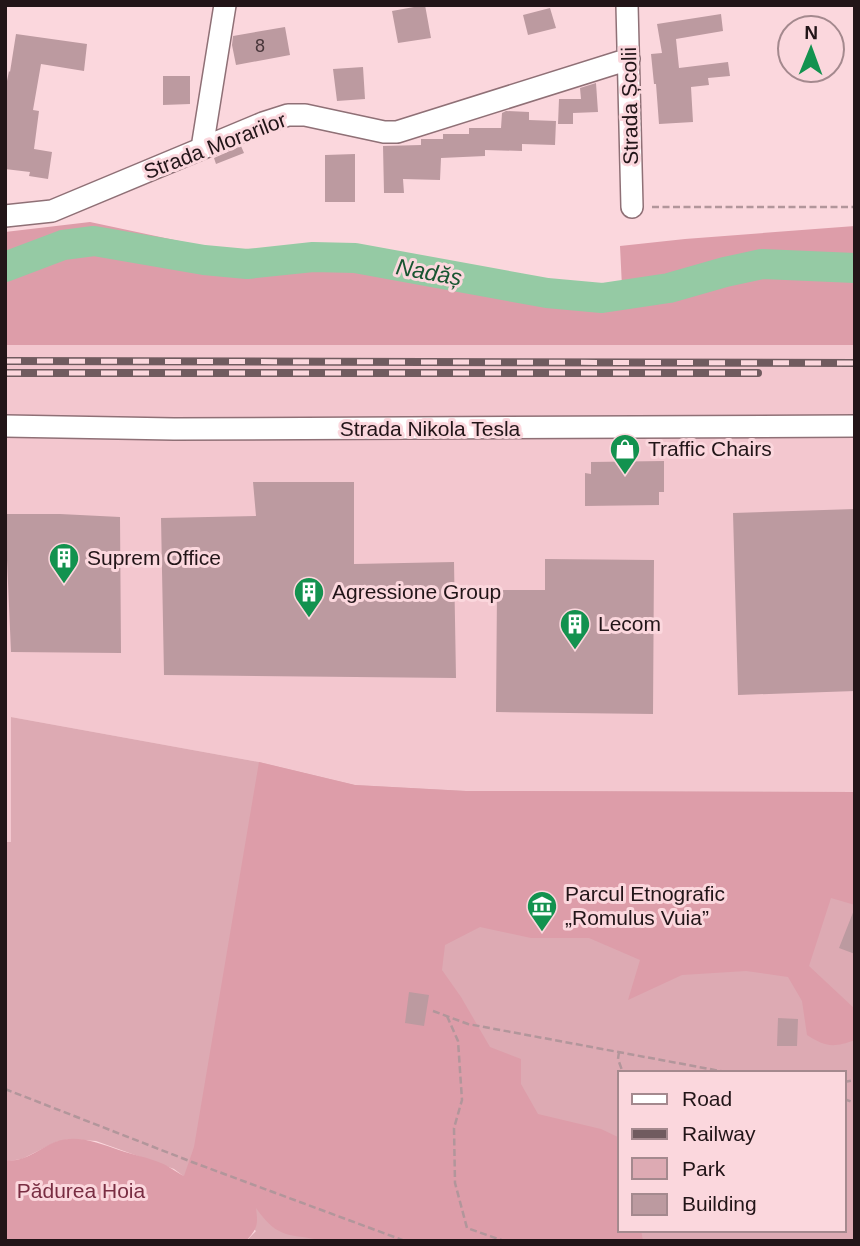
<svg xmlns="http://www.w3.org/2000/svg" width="860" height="1246" viewBox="0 0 860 1246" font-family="Arial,sans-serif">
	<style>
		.built { fill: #f3c7cf }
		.green { fill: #ddaab3; fill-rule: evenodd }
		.forest { fill: #dd9da9 }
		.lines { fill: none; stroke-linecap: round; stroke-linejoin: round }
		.river { stroke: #95caa4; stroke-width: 30 }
		.building { fill: #bc9aa0 }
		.minor-casing { stroke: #8f7076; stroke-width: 24 }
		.path { stroke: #b2969b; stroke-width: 2.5; stroke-dasharray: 7 3.5; stroke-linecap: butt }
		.minor { stroke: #fff; stroke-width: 21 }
		.rail-casing { stroke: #705b5f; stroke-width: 8 }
		.rail { stroke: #fbd7dd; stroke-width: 5; stroke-dasharray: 16; stroke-linecap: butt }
		.labels { text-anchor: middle; stroke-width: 6; stroke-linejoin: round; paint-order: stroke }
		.number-label { font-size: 18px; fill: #48363a }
		.street-label { font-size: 21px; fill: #221518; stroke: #fbd7dd }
		.poi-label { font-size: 21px; fill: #221518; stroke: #fbd7dd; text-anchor: start }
		.park-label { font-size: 21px; fill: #792d42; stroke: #fbd7dd }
		.water-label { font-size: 23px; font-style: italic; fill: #195531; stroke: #fbd7dd }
	</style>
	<rect width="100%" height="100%" fill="#fbd7dd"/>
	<path class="built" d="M5,345H855V792L466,791L355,785L259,762L11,717V842H5Z"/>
	<path class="green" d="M11,717L259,762L355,785L466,791L855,792V1241H246L256,1231L174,1169L96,1141L70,1139L56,1142L22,1159L9,1161L5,1160V842H11ZM620,1073H844V1230H620Z"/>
	<path class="forest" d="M90,222L240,254L332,249L392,253L557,285L585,287H622L620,246L685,239L855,226V345H5V232Z
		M259,762L355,785L466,791L855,792V905L831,898L809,966L855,1009V1040C833,1048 826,1047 807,1035L802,1001L788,977L746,971L682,975L628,1000L640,960L589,938H531L480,927L445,945L442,970L461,997L490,1047L521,1059V1084L538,1114L601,1129L620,1138V1230H641L643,1241H325C290,1233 279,1241 256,1208C258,1224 258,1228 246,1241H5V1160C24,1163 39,1149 55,1142C77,1134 98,1143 119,1150C133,1155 147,1157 161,1163C169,1166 176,1172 184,1176L194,1147Z"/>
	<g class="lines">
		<path class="river" d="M5,267L63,245L94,241L204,260L247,264L313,257L355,258L547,293L602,298L669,288L725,272L762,264L855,268"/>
	</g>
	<path class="building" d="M425,5L431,38L398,43L392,11Z
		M550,8L556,28L528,35L523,15Z
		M721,14L723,31L676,39L679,68L728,62L730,76L708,78L709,85L691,87L693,122L659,124L656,84H654L651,54L662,53L657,24Z
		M285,27L290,55L236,65L232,45L233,36Z
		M16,34L87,44L84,71L41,64L33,110L39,111L34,149L52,152L48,179L29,176L30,172L5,169V91L9,71L10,72Z
		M363,67L365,99L337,101L333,69Z
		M163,76H190V104L163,105Z
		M596,83L598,112L573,113V124H558L559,99H581L580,88Z
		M506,111L529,112V120L556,121L555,145L522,144V151L485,150V156L441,158L440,180L403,179L404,193H384L383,146L421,145V139H443V134H469V128H501L502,113Z
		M241,146L244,153L216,164L214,158Z
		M355,154V202H325V155Z
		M664,461V492H659V505L585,506V473L591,474V462Z
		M253,482H354V564L454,562L456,678L164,675L161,518L256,516Z
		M855,509V691L738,695L733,513Z
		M5,514H60L120,517L121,653L11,652Z
		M545,559L654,560L653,714L496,712L497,590H545Z
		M854,910L855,911V954L839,948Z
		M409,992L429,995L424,1026L405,1023Z
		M778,1018L798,1019L797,1046H777Z"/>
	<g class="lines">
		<g class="minor-casing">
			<path id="minor" d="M627,5L632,207
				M202,148L225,5
				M5,216L52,211L263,123L288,115H305L384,132H397L629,59
				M5,426L174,429L855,426"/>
		</g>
		<path class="path" d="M652,207H855
			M433,1011L468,1024L731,1073
			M447,1016L458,1041L462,1100L454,1128L455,1183L467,1228L504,1241
			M619,1052L618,1059L623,1073
			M844,1082L855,1080
			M5,1089L192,1162L405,1241
			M844,1099L855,1103"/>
		<use href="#minor" class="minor"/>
		<g class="rail-casing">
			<path id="rail" d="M5,361L855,363
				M5,373H758"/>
		</g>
		<use href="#rail" class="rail"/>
	</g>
	<defs>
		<g id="shop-pin" transform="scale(1.575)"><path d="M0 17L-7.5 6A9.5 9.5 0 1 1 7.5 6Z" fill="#13924f" stroke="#fbd7dd"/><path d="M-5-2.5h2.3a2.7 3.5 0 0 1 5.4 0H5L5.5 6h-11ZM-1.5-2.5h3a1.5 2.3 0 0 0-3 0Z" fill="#fff"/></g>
		<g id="building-pin" transform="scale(1.575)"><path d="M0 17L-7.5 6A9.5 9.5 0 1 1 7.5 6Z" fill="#13924f" stroke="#fbd7dd"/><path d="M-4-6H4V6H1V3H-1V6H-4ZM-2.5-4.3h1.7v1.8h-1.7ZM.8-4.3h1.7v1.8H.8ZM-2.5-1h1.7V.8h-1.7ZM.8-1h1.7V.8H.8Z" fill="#fff"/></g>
		<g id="museum-pin" transform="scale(1.575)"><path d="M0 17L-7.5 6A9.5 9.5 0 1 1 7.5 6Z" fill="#13924f" stroke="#fbd7dd"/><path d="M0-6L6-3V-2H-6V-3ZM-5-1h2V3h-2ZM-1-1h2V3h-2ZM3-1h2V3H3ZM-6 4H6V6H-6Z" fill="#fff"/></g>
	</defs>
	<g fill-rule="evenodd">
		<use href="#shop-pin" x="625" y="449"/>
		<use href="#building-pin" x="64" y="558"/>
		<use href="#building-pin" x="309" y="592"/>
		<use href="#building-pin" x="575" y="624"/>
		<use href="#museum-pin" x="542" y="906"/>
	</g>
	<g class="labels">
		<g class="number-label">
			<text x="260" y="52">8</text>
		</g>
		<g class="street-label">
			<text transform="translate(630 106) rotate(-91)" y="7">Strada Școlii</text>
			<text transform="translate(215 146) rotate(-21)" y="7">Strada Morarilor</text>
			<text x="430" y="436">Strada Nikola Tesla</text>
		</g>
		<g class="poi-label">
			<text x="648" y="456">Traffic Chairs</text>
			<text x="87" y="565">Suprem Office</text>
			<text x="332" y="599">Agressione Group</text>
			<text x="598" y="631">Lecom</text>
			<text x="565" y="901">Parcul Etnografic<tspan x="565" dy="24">„Romulus Vuia”</tspan></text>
		</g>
		<g class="park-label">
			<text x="81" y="1198">Pădurea Hoia</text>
		</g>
		<g class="water-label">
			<text transform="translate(429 272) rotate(10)" y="8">Nadăș</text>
		</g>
	</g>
	<rect width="860" height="1246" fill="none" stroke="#221518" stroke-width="14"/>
	<rect x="618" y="1071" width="228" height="161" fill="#fbd7dd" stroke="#a4898e" stroke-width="2"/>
	<rect x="632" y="1094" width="35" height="10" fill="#ffffff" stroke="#a4898e" stroke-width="2"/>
	<text x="682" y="1106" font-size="21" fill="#221518">Road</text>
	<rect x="632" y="1129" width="35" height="10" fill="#705b5f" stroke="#a4898e" stroke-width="2"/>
	<text x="682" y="1141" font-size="21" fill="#221518">Railway</text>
	<rect x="632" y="1158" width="35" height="21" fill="#ddaab3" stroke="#a4898e" stroke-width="2"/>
	<text x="682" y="1176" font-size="21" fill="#221518">Park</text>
	<rect x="632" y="1194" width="35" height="21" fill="#bc9aa0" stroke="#a4898e" stroke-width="2"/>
	<text x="682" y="1211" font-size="21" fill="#221518">Building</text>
	<g transform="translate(811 49) rotate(1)"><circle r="33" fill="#fbd7dd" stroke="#a4898e" stroke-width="2"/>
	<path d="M0-5L12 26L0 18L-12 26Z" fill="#13924f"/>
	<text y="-10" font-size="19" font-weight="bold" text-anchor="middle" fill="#221518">N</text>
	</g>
</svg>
